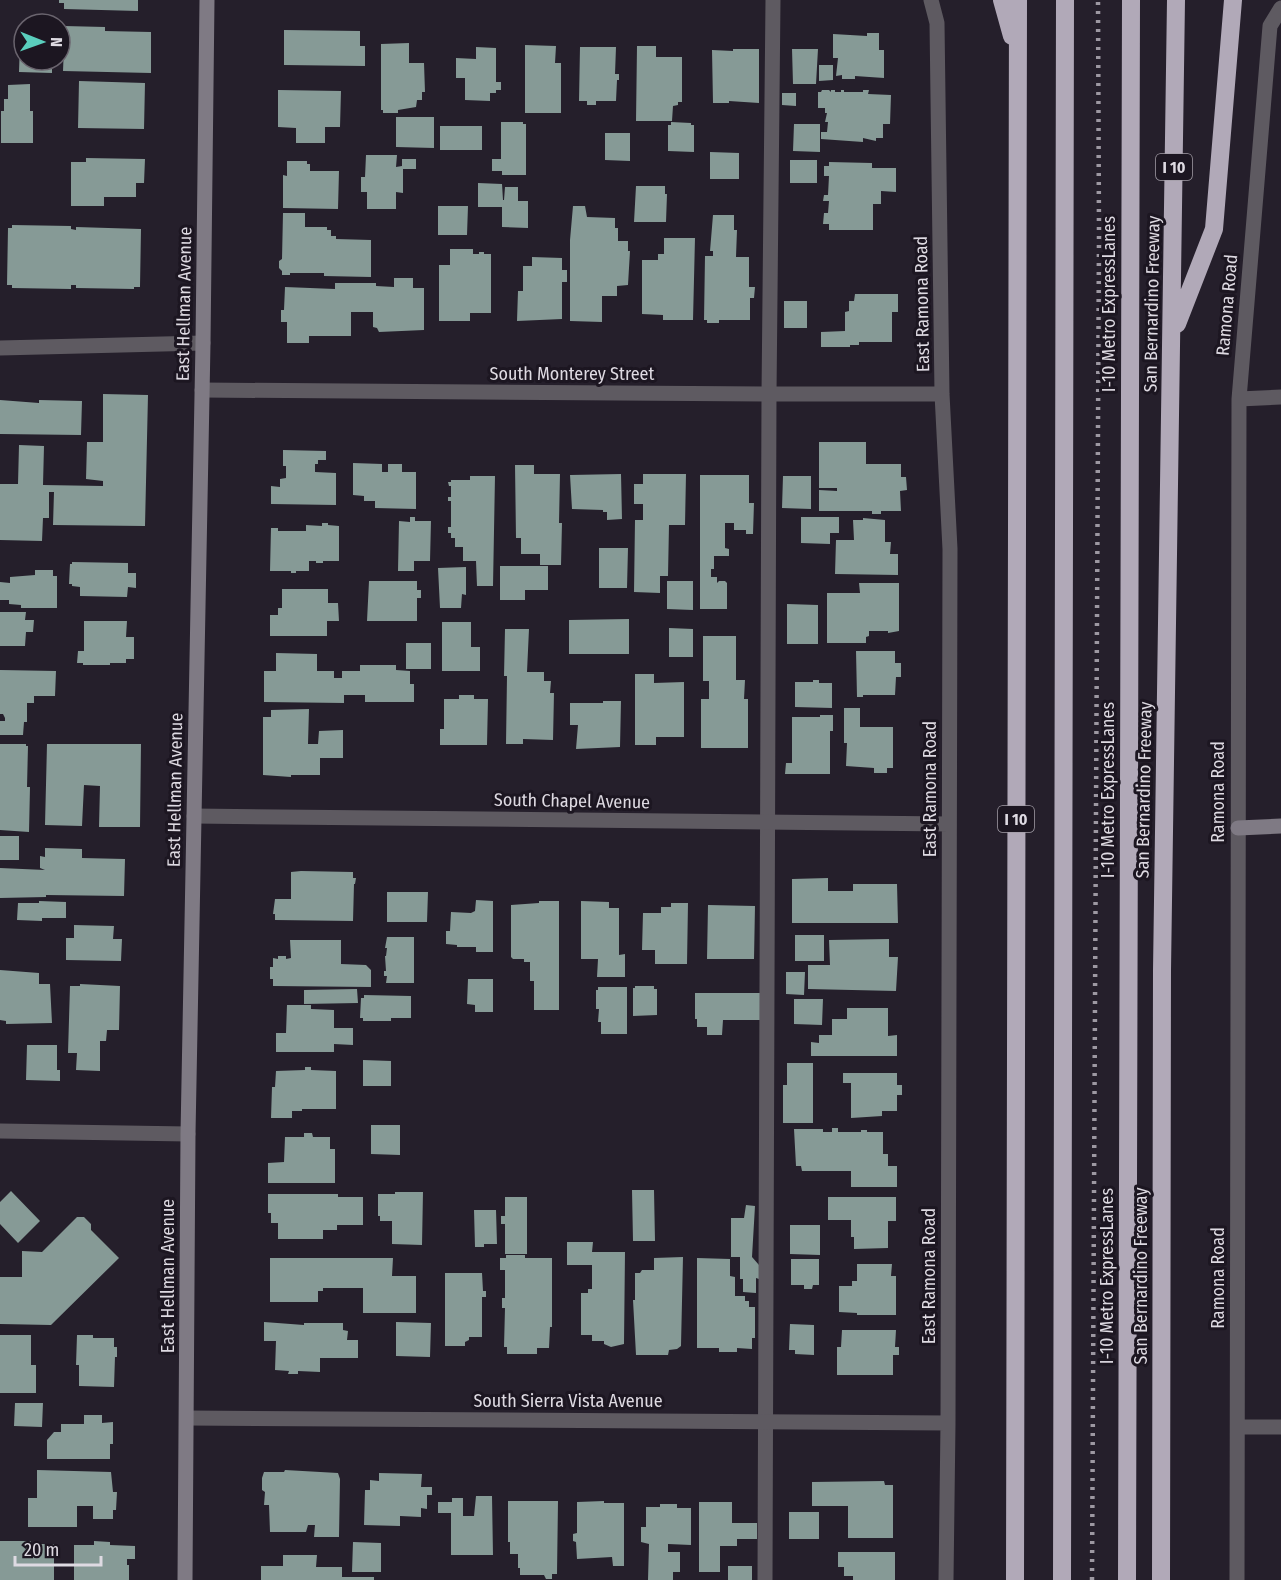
<svg xmlns="http://www.w3.org/2000/svg" width="1281" height="1580" viewBox="0 0 1281 1580" font-family="'Fira Sans Condensed',sans-serif">
	<style>
		.building { fill: #869a96 }
		.lines { fill: none; stroke-linecap: round; stroke-linejoin: round }
		.lane { stroke: #5e5a61; stroke-width: 15 }
		.street { stroke: #5e5a61; stroke-width: 15 }
		.secondary { stroke: #7f7a84; stroke-width: 15 }
		.highway { stroke: #b1a9b8; stroke-width: 18 }
		.rail { stroke: #9d98a2; stroke-width: 4.5; stroke-dasharray: 3 6; stroke-linecap: butt }
		.labels { text-anchor: middle; stroke-width: 6; stroke-linejoin: round; paint-order: stroke }
		.shield { fill: #1c1621; stroke: #a49fa8; stroke-width: 1.5 }
		.shield-label { font-size: 16px; font-weight: bold; fill: #dedae2 }
		.street-label { font-size: 18px; fill: #dedae2; stroke: #1c1621 }
	</style>
	<rect width="100%" height="100%" fill="#251f2b"/>
	<path class="building" d="M59,0H138V11L64,9V3H59Z
		M64,26L105,27V31L151,32V73L63,71L64,46H61V39H64Z
		M284,30L360,31V46H365V66L284,65Z
		M867,33H879V50H884V78L855,76V79H842V75L836,76L838,58H833V34L867,36Z
		M20,42H24V60H52V73L19,72Z
		M409,43V63H424L425,92H422V100H417L416,107L398,110V113H383V110H381V44Z
		M525,45L556,46L555,63H561V113H525Z
		M637,46H656V57H682V102H678V105L673,106L672,121H636Z
		M476,47L496,48V82H501V90H496V93H490V101L465,100V78H456V58L476,59Z
		M580,47H616L615,74H619V80H617L616,101H596V105H587V101H579Z
		M733,49H759V103L729,101V103H713L712,50L733,51Z
		M792,49H818L816,84H793Z
		M819,65H833V80L819,81Z
		M79,81L145,83L144,129L78,128Z
		M30,84V111H33V143H1V111H4V99H8V85Z
		M278,90L341,91L340,127H325V143H296V128L278,127Z
		M822,90H829L831,92V90H835V92H841V90H844V92H863V90H869L868,94L891,95L890,124H883V138H876V141L863,138V142L821,139V132H827L828,122H825L827,113H825V108H818V92H821Z
		M782,93H796V106L782,105Z
		M396,117H434V148L396,147Z
		M501,122H523V124H526V175H502V171H492V159H501Z
		M671,122L691,123V125H694V152L668,151V125H671Z
		M794,124H820V152L793,151Z
		M440,126H482V150H440Z
		M605,133H630V161L605,160Z
		M710,152L739,153V179H710Z
		M366,155H397L396,167L402,166V159H416V169H403V193L396,192V209H367V192H361V177H365Z
		M86,158L145,159L144,183H136V197H104V206H71V162H86Z
		M790,160H817V183H790Z
		M287,161H307V164H310V171H339L338,209L283,208V175L287,176Z
		M829,162L872,163V168H896V192L881,191V204H873V230H829V224H823L824,213H828L829,201H823L824,195H828L829,176H824V166H829Z
		M478,183L502,184L503,200H504L505,187H518V201H528V228L502,227V207H478Z
		M636,186H665V194H667L666,222H634Z
		M438,206H468L467,235H438Z
		M573,206H585L587,217L615,218V228H618V241H628V251H630L628,285L617,286V296H602V322L570,321V240Z
		M283,213H305V227H327V230H331V236H336V239L371,240V277L324,276V273H290V275H282V271L279,268V261L282,259Z
		M713,215H734V230H737L736,257H749V287H755L754,298H750V320H719V323H707V320H704L705,256H713V251H710Z
		M12,225L71,226V229L76,230V227L141,229L140,287H134V289L76,288V285H71V289L12,288V285H7L8,228H12Z
		M664,238H695L693,320H663V315L642,314V260H658V254H664Z
		M450,249H473V254H479V252H484V254H491V313H470V321H439V265H450Z
		M532,257L562,258V270H567V282H562V319L517,321L518,291H523V266H532Z
		M394,278H413V288H424V330L379,332L377,328L373,327V312H351V336H309V343H287V322H281V310H284L285,287L335,289V283H376V286L394,287Z
		M855,294H898V312H892V342H859V345H850V347H821V332L845,331V312L849,311V301H854Z
		M784,301H807V328H784Z
		M103,394L148,395L145,526L53,525L54,492H49V518H43L42,541L0,540V484H18L19,445L44,446L43,485L103,486V481L86,479L87,442H103Z
		M0,400L39,403V400L82,401L81,435L0,434Z
		M819,442H866V464H901V477H906L907,490L900,491L901,511H881V514H872V511H819V490L837,491V488H819Z
		M283,450L326,451V460H318V464H315V472L336,473V505L271,504V486L280,487V479L286,478V466H283Z
		M353,463L382,464V472H388V464H402V472H416V509L375,508V501H364V496L353,495Z
		M515,465H534V474H560L559,523H562L561,565H540V554H521V538H516Z
		M621,474L622,519L607,520V512H603V510L572,509L570,475Z
		M643,474H686L685,525H669L668,576H660V593L634,592L635,520H643V504H634V484H643Z
		M700,475H749V503H754L753,534H746V530H734V523H725V548L729,549V556H714V569H711V577H717V583L719,581H725L727,583V609H700Z
		M470,476H495L493,586H477L476,561H463V547H455V538H451V533H448V527H451V501H448V497H451V486H449L448,482H451V480H470Z
		M783,476H811V509L782,508Z
		M410,517H415V521H431L430,561H414V571H398L399,521L410,522Z
		M801,517H839V533H830V544L801,543Z
		M863,518L885,520V542H891L890,554H898V575L835,574L836,540H854L853,520H863Z
		M322,523H328V525L339,526V561H323V563H316V561H309V571H296V573H291V571H270L271,528H278V531H306V525L322,526Z
		M599,548H628L627,588H599Z
		M72,562L128,563V573H136V588L128,587L127,597L80,596V587L72,586V584H69L70,564H72Z
		M500,566H548V590H525V600H500Z
		M466,567V595L462,594L461,608H440L438,568Z
		M35,570H53V576H57V608H21V605L9,604V600H0V582L10,583V577L35,575Z
		M369,581H417V590H421V598H417V621H367Z
		M667,581H693V610L667,609Z
		M859,583H899V631L888,633V631H869V636L866,637V643H827V593H860Z
		M282,589H328V603H338L339,621H327V636H270V615H278V608H282Z
		M787,604L818,605V644H787Z
		M0,612H26L25,620H34L33,632H26L25,646H0Z
		M629,619V654H569V620Z
		M84,621H127L126,637H134V659H126V663H110V665H83V663H77L78,651H84Z
		M442,622H471V647H480V671H442Z
		M669,628L693,629V657H669Z
		M505,629H529L527,672H544V681H551L550,693H554L553,740L523,739V744H506L507,676H504Z
		M703,636H736V680H745L744,699H748V748H701V699H709V681H703Z
		M406,643H431V669H406Z
		M856,651H895V663H901V677H896L895,695H863V697H857Z
		M276,653L317,654V671H334V678H342V671H360V665H396V670L410,671V684H414V702H365V695H344V703L264,702V671H276Z
		M0,670L56,671L55,696H34V703H27V722H24L23,735H0V721H5V718L3,714H0Z
		M635,674H654V683L684,682V737H656V745H635Z
		M813,680H819V683H832V708L795,707V682H813Z
		M459,695H474V699H488L487,745H440V729H444V699H459Z
		M603,701H621L620,747L576,749L578,725H570V703H603Z
		M844,708H860V727H893V768H887V773H874V768L846,766L847,743H844Z
		M309,709L308,744H318L319,731L343,730V758H320V775H291V777L263,775V717H271V710Z
		M820,715H833V731H830V774H785L786,763H792V717H820Z
		M0,744H26V746H28L27,787H30L29,832L0,830Z
		M47,744H141L140,827H99L100,786L84,785L82,826L45,825Z
		M0,836H19V860H0Z
		M45,848L82,849V858L125,859L124,896L46,895V897L0,898V868L45,870L40,868V856L45,857Z
		M301,871L353,872V878H356L355,884H354L353,921L275,920V914H273L275,899H291V872Z
		M828,878V891H853V884H897L898,923H792V879Z
		M387,892H428L427,922H387Z
		M476,900L493,901V952H476V947H457V945L446,944V931H450L451,912L471,913L475,911Z
		M39,901L66,902V918H42V921L17,920L18,903H39Z
		M539,901H559V1010H534V981H530V962H524V959H513L511,957V905L539,903Z
		M581,901L609,902V908H619V955L625,954V977H597L598,959H581Z
		M671,903H688L687,964H655V950H642L643,913H661V907H671Z
		M708,905L755,906L754,959H707Z
		M74,925L114,926L113,939H122L121,961L66,960V938H74Z
		M795,935H824V961H795Z
		M387,937H414V983H386L387,976H384V971H386L385,956H386L387,948H385Z
		M889,939V957H898L896,991L808,989V965H830L829,940Z
		M290,940H341V964L366,965L371,970V987L273,986V979H270V967H273V958L278,959V956H286V959L291,958Z
		M0,970L39,973V984H50L52,1023L6,1024V1021L0,1020Z
		M786,972H805L804,995L786,994Z
		M468,979H493V1012H475V1005L467,1004Z
		M80,984L120,986L119,1030H107L106,1041H100V1071L76,1070L77,1053H68L70,986H80Z
		M635,986H654V989H657V1015L633,1016V988H635Z
		M598,987H627V1034H601V1022H598L599,1009H596V990H598Z
		M357,989L358,1003L304,1004V990Z
		M695,993H760V1020H723L722,1035H707V1027H697V1019H695Z
		M364,995L411,996V1018H391V1021H363V1018H360L361,998H364Z
		M794,999H823L822,1025L794,1024Z
		M287,1005H311V1009L334,1010V1028H353V1045L334,1044V1052H276V1033H286Z
		M847,1008H888V1036L897,1035V1056H811V1042L819,1043V1035H832V1019H847Z
		M27,1045H57V1070H60V1081L26,1080Z
		M363,1060L391,1061V1086H363Z
		M787,1063H813V1123H783V1085H787Z
		M305,1067H311V1070L336,1071V1109H302V1111H292V1118H271L272,1087H275L276,1071L305,1070Z
		M843,1073H897V1085H902V1095H897V1111H882V1116L851,1118V1083H843Z
		M371,1125H400V1155L371,1154Z
		M832,1128H838V1132H861V1130H867V1132H883V1154H888V1166H897V1187H851V1171H802L801,1166H796L794,1129H823V1132H832Z
		M304,1133H312L313,1137H330V1149H335V1183H268V1163L284,1162L285,1137H304Z
		M632,1190H654L655,1241H633Z
		M11,1191L40,1221L18,1243L0,1224V1202Z
		M395,1192H423L422,1245L392,1244V1221H380V1216H378V1194H395Z
		M268,1194H338V1197H363V1225H337V1230H323V1239H278V1223H271V1213H268Z
		M505,1197H527V1254H505V1224H501V1216H505Z
		M828,1197H896V1221H888V1248L854,1249V1237H851V1220H828Z
		M746,1205L755,1206L752,1257L759,1265V1279L756,1278V1293L743,1292V1279H740V1257H731V1218H744Z
		M474,1210H496L497,1244H484V1247H475Z
		M77,1217H84L91,1224V1230L119,1258L51,1325L0,1324V1277H22V1251L42,1252Z
		M790,1225H820V1255L790,1254Z
		M567,1242H593L592,1252H625L624,1344L611,1347L604,1344V1341H592V1335H581V1293H588V1289H592V1265H567Z
		M506,1255H525V1258H552V1327H550L549,1348H537V1354H507V1347H504L505,1308H502V1298H505V1270H500V1258H506Z
		M683,1257L681,1346L677,1349L669,1350L668,1355H636L633,1300H635V1273H640L642,1270H654V1258Z
		M270,1258H393L392,1276H416V1313H363V1288H323V1291H318V1302H270Z
		M697,1258L730,1259V1276L735,1277V1296H745V1301H749V1307H755V1338H752V1349L737,1348V1352H719V1348H697Z
		M791,1259H819V1285H813L812,1289H804V1285H791Z
		M857,1264H892L891,1276H896V1315H857V1313L839,1312V1286H852V1281H857Z
		M445,1273H482L483,1291H486V1297H482V1337H469V1340L465,1342V1346H445Z
		M264,1322L304,1325V1323H343V1330L348,1331L347,1340H358V1358H320V1372L298,1371V1374H288L289,1371L275,1370L276,1341H264Z
		M396,1322L431,1323L430,1357L396,1356Z
		M790,1324L814,1325V1355L795,1354V1350H789Z
		M842,1330H896L895,1347H899V1355H893V1375H837V1347H841Z
		M0,1335H31V1365H36V1393H0Z
		M77,1335H93V1338H114V1347H117V1357H115L114,1387L79,1386V1365H76Z
		M15,1403H43L42,1427L14,1426Z
		M84,1415H102V1423L113,1422V1444H110V1459H47V1440L54,1432H61V1424H84Z
		M37,1470L111,1472L113,1492H117L116,1510H113V1519H93V1506H77V1527H28V1498H37Z
		M285,1470L338,1473L340,1479L339,1537H314L315,1525H308L306,1532H270L269,1505H264L265,1492L262,1490V1478L264,1472H284Z
		M379,1473L422,1474L421,1487H432V1495H427V1509L421,1508V1517L400,1516V1526L364,1525L365,1490H370V1480L379,1481Z
		M884,1481L885,1485H893V1538H848V1506H812V1482Z
		M476,1496H492L493,1555H451V1513H438V1502H452V1498H463V1516H474Z
		M508,1501H558L557,1574H552V1579H546L544,1575H520V1568H518V1554H510V1542H508Z
		M604,1501V1503H624V1566H613L612,1557L577,1559L576,1542L573,1541V1534L577,1533V1502Z
		M699,1502H732V1523H757V1539H737V1546H720V1572H699Z
		M660,1504H677V1508H691V1545L668,1544V1552H680V1572H673V1580H648L649,1544L641,1542V1527H646V1507H660Z
		M789,1512H819V1539H789Z
		M0,1541H31V1544H54V1580H0Z
		M94,1541L110,1542V1545L135,1546V1559H127V1565H129V1580H74V1545H94Z
		M353,1542L381,1543V1572H352Z
		M838,1552H895V1580H853V1576H844V1567H838Z
		M283,1555H317L316,1567H342V1577H374V1580H261V1566H283Z
		M728,1566H752V1580H728Z"/>
	<g class="lines">
		<path class="lane" d="M765,1580L769,394L773,0"/>
		<path class="street" d="M931,0L937,23L942,394L950,549L948,1423L946,1580
			M0,348L203,343
			M202,390L769,394H942
			M1239,399L1281,397
			M194,816L949,824
			M0,1131L188,1134
			M187,1418L948,1423
			M1238,1427H1281
			M1237,1580L1239,399L1270,26L1281,8"/>
		<path class="secondary" d="M1238,828L1281,826
			M185,1580L188,1134L203,343L207,0"/>
		<path class="highway" d="M1002,0L1012,36
			M1177,324L1214,229L1233,0
			M1015,1580L1018,0
			M1062,1580L1065,0
			M1127,1580L1131,0
			M1161,1580L1162,970L1176,0"/>
		<path class="rail" d="M1092,1580L1099,235L1098,0"/>
	</g>
	<g class="labels">
		<g class="shield">
			<rect x="1156" y="154" width="36" height="26" rx="4.5"/>
			<rect x="998" y="806" width="36" height="26" rx="4.5"/>
		</g>
		<g class="shield-label">
			<text x="1174" y="173">I 10</text>
			<text x="1016" y="825">I 10</text>
		</g>
		<g class="street-label">
			<text transform="translate(184 304) rotate(-89)" y="6">East Hellman Avenue</text>
			<text transform="translate(922 304) rotate(-91)" y="6">East Ramona Road</text>
			<text transform="translate(1109 304) rotate(-90)" y="6">I-10 Metro ExpressLanes</text>
			<text transform="translate(1152 304) rotate(-89)" y="6">San Bernardino Freeway</text>
			<text transform="translate(1227 305) rotate(-85)" y="6">Ramona Road</text>
			<text x="572" y="380">South Monterey Street</text>
			<text transform="translate(930 789) rotate(-90)" y="6">East Ramona Road</text>
			<text transform="translate(175 790) rotate(-89)" y="6">East Hellman Avenue</text>
			<text transform="translate(1108 790) rotate(-90)" y="6">I-10 Metro ExpressLanes</text>
			<text transform="translate(1144 790) rotate(-89)" y="6">San Bernardino Freeway</text>
			<text transform="translate(1218 792) rotate(-90)" y="6">Ramona Road</text>
			<text transform="translate(572 801) rotate(1)" y="6">South Chapel Avenue</text>
			<text transform="translate(168 1276) rotate(-90)" y="6">East Hellman Avenue</text>
			<text transform="translate(929 1276) rotate(-90)" y="6">East Ramona Road</text>
			<text transform="translate(1107 1276) rotate(-90)" y="6">I-10 Metro ExpressLanes</text>
			<text transform="translate(1141 1276) rotate(-90)" y="6">San Bernardino Freeway</text>
			<text transform="translate(1218 1278) rotate(-90)" y="6">Ramona Road</text>
			<text x="568" y="1407">South Sierra Vista Avenue</text>
		</g>
	</g>
	<g transform="translate(42 42) rotate(91)"><circle r="28" fill="#1c1621" stroke="#6a646e" stroke-width="1.5"/>
	<path d="M0-4.5L10 22L0 15L-10 22Z" fill="#5acebd"/>
	<text y="-9" font-size="16" font-weight="bold" text-anchor="middle" fill="#dedae2">N</text>
	</g>
	<path d="M15 1556v9h86v-9" fill="none" stroke="#dedae2" stroke-width="3"/>
	<text x="24" y="1556" font-size="18" fill="#dedae2" stroke="#1c1621" stroke-width="4.5" paint-order="stroke">20 m</text>
</svg>
